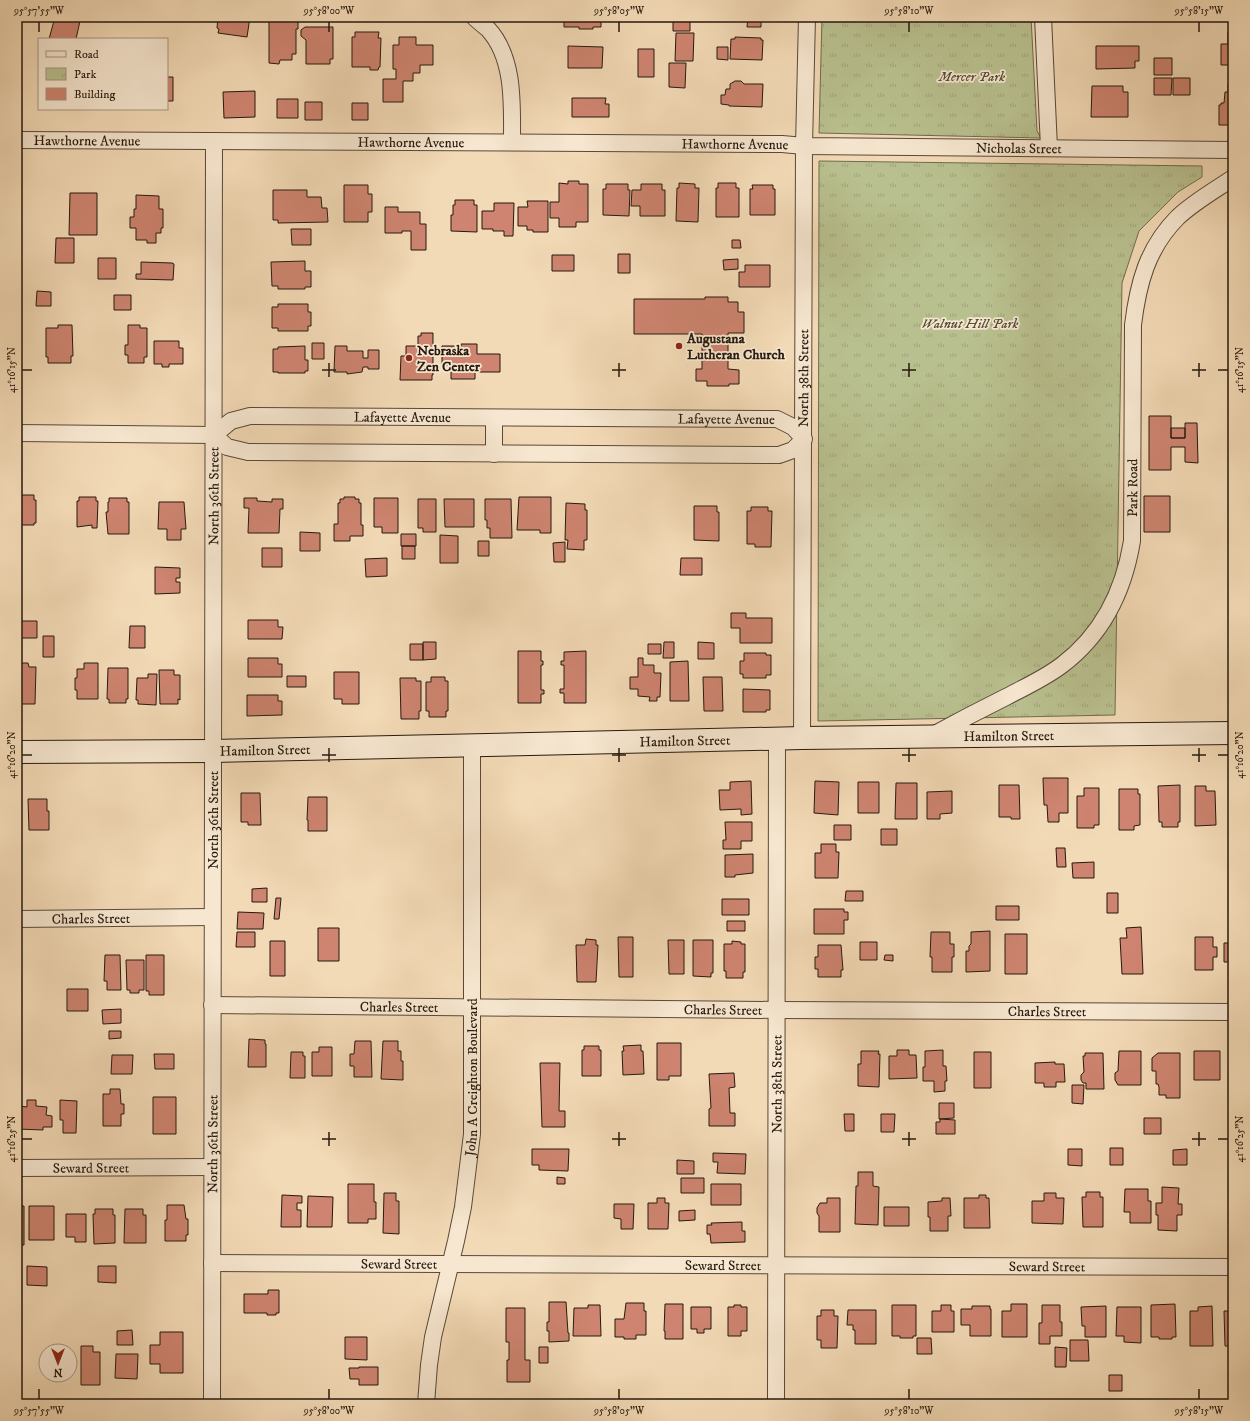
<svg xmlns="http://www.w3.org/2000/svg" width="1250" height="1421" viewBox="0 0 1250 1421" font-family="'IM FELL DW Pica',serif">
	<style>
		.park { fill: url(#park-tufts); stroke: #706c4e }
		.building { fill: #ce8470; stroke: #26190e }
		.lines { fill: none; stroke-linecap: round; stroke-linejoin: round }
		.street-casing { stroke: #594938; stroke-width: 18 }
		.secondary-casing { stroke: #26190e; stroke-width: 24 }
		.street { stroke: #f7e7d0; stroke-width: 16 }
		.secondary { stroke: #f7e7d0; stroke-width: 22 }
		.ticks { fill: none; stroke: #26190e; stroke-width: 1.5 }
		.poi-dot { fill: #8f2418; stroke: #f7e7d0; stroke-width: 1.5 }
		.labels { text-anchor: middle; stroke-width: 3.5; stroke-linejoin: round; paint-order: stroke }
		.park-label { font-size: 14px; font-style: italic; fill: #524b35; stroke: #f7e7d0 }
		.street-label { font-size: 14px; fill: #26190e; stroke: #f7e7d0 }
		.poi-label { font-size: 14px; font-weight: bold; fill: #26190e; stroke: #f7e7d0; text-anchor: start }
		.neatline { fill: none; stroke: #26190e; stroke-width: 1.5 }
		.ticks-label { font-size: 10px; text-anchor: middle; fill: #26190e }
	</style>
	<defs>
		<pattern id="park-tufts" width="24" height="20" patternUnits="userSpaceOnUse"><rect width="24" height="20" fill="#b9c08f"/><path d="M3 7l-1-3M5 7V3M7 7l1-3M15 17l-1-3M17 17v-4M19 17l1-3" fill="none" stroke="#9fa47a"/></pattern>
	</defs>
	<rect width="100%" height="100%" fill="#f3dab6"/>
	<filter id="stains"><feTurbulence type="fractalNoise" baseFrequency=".005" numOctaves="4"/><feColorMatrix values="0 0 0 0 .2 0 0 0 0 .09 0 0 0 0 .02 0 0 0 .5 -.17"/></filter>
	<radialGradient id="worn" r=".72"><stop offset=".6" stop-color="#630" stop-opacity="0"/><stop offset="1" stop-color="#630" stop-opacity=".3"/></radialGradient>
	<path class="park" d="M822,17H1031L1037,131L1041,138L819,133Z
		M819,161L1202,166V177L1178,192L1139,231L1122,283L1115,715L818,721Z"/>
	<path class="building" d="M55,17H65L80,21L76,39H49Z
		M218,17H250L247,37L218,33L219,29L217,28Z
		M269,17H298V29H296V54H292V60H280L279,64L269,63Z
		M564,17H601V27H593V29H579V27H564Z
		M748,17H761V27H747Z
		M673,19H690V31H673Z
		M305,27H333V59H330V64H306V40L301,36V30Z
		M355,32H379L378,38H381L380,67H379L378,70H370V67H352V37H355Z
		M1228,32H1233V74H1231V65H1221V44H1228Z
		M676,33H694L693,61H675Z
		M399,37H416V45H433V65H420V73H413V81H403V102H383V79H396V69H393V45H399Z
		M735,37L761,38V40H763L762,60L730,59L731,39H735Z
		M568,46L603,47L602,68H568Z
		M1096,46H1139V61H1135V68L1096,69Z
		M717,47H728V60L717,59Z
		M638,49H654V77H638Z
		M1154,58H1172V75H1154Z
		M669,63H686L685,88L669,87Z
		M167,77H173V101H167Z
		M1154,78H1172L1171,95H1154Z
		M1173,78H1190V95H1173Z
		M735,81H741L744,84H763L762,107L729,106V105L721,104V95H725L726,89H730V84Z
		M1228,84H1233V125H1219V105H1221V103H1224L1225,92H1228Z
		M1092,86H1123V92H1128V117H1091Z
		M255,91V117L224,118L223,92Z
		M572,98H606L605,104H609V117H572Z
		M277,99H298V118H277Z
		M305,102H322V120H305Z
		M352,103H368V120H352Z
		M568,181H579V184H588V222H576V227H559V218H550V202H559V183L568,184Z
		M679,183L695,184V188H699L698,222L676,221L677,188H679Z
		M718,183H736V188H739V217H716V188H718Z
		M606,184H628V190H630L629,216L603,215V189H606Z
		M641,184H662V190H665V216H640V206H631L632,190H641Z
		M344,185H368V194H372V212H368V222H344Z
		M752,185H773V189H775V215H750V189H753Z
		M273,190H307V197H321L322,208H327L328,222L278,223V220H273Z
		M70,193H97V235H69Z
		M136,195L159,196V209H163V228H161V233H156V243H147V240H136V228H130V217H134V209H136Z
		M455,200H474V205H477V232L451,231V215H453V205H455Z
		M527,201H548V232H533V230H527V226H518V207H528Z
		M494,203H514L513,236H504V231H493V229H482V211H494Z
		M385,207H398V212H420V224H426V250H411V231H402V233H385Z
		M291,229H311V245H292Z
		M56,238H74V263H55Z
		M732,240H740L741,248H732Z
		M618,254H630V273H618Z
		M552,255H574V271H552Z
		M98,258H116V279H98Z
		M738,259V269L724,270L723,260Z
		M305,261V271H311V287H305V289H278V286H272L271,262Z
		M141,262L172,263L174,264L173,280L136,279V274H141Z
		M745,265H770V287H739V272H745Z
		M37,291L51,292V306H36Z
		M114,295H131V310H114Z
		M705,297H728V302H738V312H744V333H728V369L739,370V384H729V386H707V381H696V369H702V334H634V299H705Z
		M278,304H308V312H311V326H308V331H278V328H272V307H278Z
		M58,325H72L73,356H71V363H48V357H46V328H58Z
		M128,325H140V328H147V357H144V363H128V355H125V345H128Z
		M421,333H433V375H432V380H400L401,356H406V346H418V336H421Z
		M154,341H179V348H183V364H169V367H162V364H154Z
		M312,343H324V359H312Z
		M461,344H477V354H500V372H475V379H451V365H442V346H461Z
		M305,346V360H308V371H305V373H278V372H273V349H278V347Z
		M335,346H347V351H363V358H368V350H379V369H368V367H363L362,372L347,374V372H334Z
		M1149,416H1171V438H1185V423H1197L1198,463L1185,462V447H1171V470H1149Z
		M1171,428H1185V438H1171Z
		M17,495H34V500H36V523H34V525H21V523H17Z
		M1144,496H1170V532H1144Z
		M79,497H96V501H98L97,528H92V525L77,527V501H79Z
		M344,497H355V499H359V503H361V525H363V536H350V541H334V524H338V503H340V499H344Z
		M519,497H551V533H540V530H517Z
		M109,498H127V502H129V534H108L106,512H108V502H109Z
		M244,498H257V501L272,502V499H283V509H280L279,533H248L249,508H244Z
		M374,498H398V533H382V527H374Z
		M418,499H436V532H423V528H418Z
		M444,499H474V527H445Z
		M485,499H511L512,538H490V528H487V520H485Z
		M159,502H184L186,529H181V540H167V529H158Z
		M566,503L585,504V510H587V540H584V550L567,549L568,540H565Z
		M694,506H717V512H719V541L694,540Z
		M751,507H768V511H772L771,547H755V544H747V511H751Z
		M300,532L320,533V551H300Z
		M401,534H416V546H401Z
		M440,535L458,536V563H440Z
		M478,541H489V556H478Z
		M565,542V562H554L553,543Z
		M402,546H415V559H402Z
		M262,548H282V567H262Z
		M387,558V576L366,577L365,559Z
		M681,558H702V575H680Z
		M155,567L180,568V578H176V582H180V593L155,594Z
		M731,613H746V618H772V643H740V628H731Z
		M248,620H278V627H283L282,639H248Z
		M20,621H37V638H20Z
		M130,626H145V648H129Z
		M43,636H54V657H43Z
		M423,642H436V659L423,660Z
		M664,642H674V658H663Z
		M698,642L714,643V659H698Z
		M410,644H423V660H410Z
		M648,644H661V654H648Z
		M518,651H541V661H543V665H541V690H544V694H541V703H518Z
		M586,651V703H564V693H560V689H564V665H561V661H564V652Z
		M744,653H766V655H771V675H766V678H743V674H740V661H744Z
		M248,658H278V664H282V677H248Z
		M638,658H643V665H654V673H661L660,697H657V701H649L650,697L638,696V689H630V677H638Z
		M688,661L689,701H670V662Z
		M17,663H28L29,667H36L35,704H17Z
		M84,663H98V699H77V690H75V678H77V669H84Z
		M108,668H128V699H126V703H109V699H107Z
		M159,670H174V675H180V700L178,699V704H160Z
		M334,672H359V704H342V699H334Z
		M148,674H157L156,705L138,704V700H136L137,678H148Z
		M287,676H306V687H287Z
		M431,677H445V681H448V711H446V717H429V711H426V682H431Z
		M703,677H722L723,711H704Z
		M400,678H416V681H421V711H419V719H401Z
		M743,689L770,690V710H766V712H743Z
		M247,695H278V701H282V715L247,716Z
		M1043,778H1068V813H1059V822H1048L1047,805H1044Z
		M751,781L752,814L741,815V809L720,810L719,790H730V782Z
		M815,781L839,782L838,815L814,813Z
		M858,782H879V813H858Z
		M896,783H917V819H895Z
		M999,785H1019L1020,819H1011V817H999Z
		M1180,785V822H1178V827H1162V822H1159L1158,786Z
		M1195,786H1206V791H1215L1216,825L1195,826Z
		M1084,788H1099V825H1094V828H1077V796H1084Z
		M1119,789H1138V794H1140V825L1134,826V830H1119Z
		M952,791V813L940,814V819H927V792Z
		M241,793H260L261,825H248V822H241Z
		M308,797H327V831H308V820H307Z
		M28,799H47V811H49V830H29Z
		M725,822H752V841H741V849H723V840H726Z
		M834,825H851V840H834Z
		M881,829H897V845H881Z
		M821,844H836V852H839L838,878H815V853H821Z
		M1056,848H1065L1066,867H1057Z
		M753,854V873L735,875V877H725V855Z
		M1094,862V878H1073L1072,863Z
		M267,888V902H252V889Z
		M846,891H863V901H845Z
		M1107,893H1118V913H1107Z
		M276,898H281L279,919H274Z
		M722,899H749V915H722Z
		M996,906H1019V920H996Z
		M814,909H844V912H848V920H844V934H814Z
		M238,912L264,913L263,929H237Z
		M727,921H745V931H727Z
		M1141,927L1143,974H1122L1120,938H1127L1126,928Z
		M318,928H339V961H318Z
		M990,931V971L966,972V951H969V946L971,944V932Z
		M237,932H255V947H236Z
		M931,932H950V944H954V957H952V972H932V957H930Z
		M1005,934H1027V974H1005Z
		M618,937H633V977H619Z
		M1195,937H1213V947H1217V957H1213V970H1195Z
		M586,939L596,940V945H598L596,982H577L576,945H585Z
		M668,940H684V974H669Z
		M693,940H713V973H711V977L693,976Z
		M270,941H285V976H270Z
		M732,941L741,942V944H745V972H743V978H726V971H724V944H732Z
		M860,942H877V960H860Z
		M1224,943H1233V962H1224Z
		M818,945H841L843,970H841V977H818V969H815V957H818Z
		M105,955H120L121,990H107V981H104Z
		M146,955H164V995H149V991H146Z
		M885,955H893V961L884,960Z
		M126,960H144V990H139V993H130V990H127Z
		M67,989H88V1011H67Z
		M121,1009V1023L103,1024L102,1010Z
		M109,1031H121V1038L109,1039Z
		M249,1039L265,1040V1044H266V1067H248Z
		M355,1041H371L372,1077H354V1066H350V1054H354Z
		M383,1041H398V1051H401V1061H403V1080L381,1079Z
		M657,1043H681V1076H669V1080H657Z
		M641,1045V1051H643L644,1074L623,1075L622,1051H624L623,1046Z
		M584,1046H599V1050H601V1076H582V1050H584Z
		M319,1047H332V1076H312V1052H319Z
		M897,1050H909V1055H916L917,1078L889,1079V1056H897Z
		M943,1050V1066H946L947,1081H945V1091L934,1092V1081H923V1067H925V1051Z
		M861,1051H879L878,1054H880L879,1087L858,1086V1064H861Z
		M1119,1051H1141V1085H1118L1115,1080V1073L1118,1071Z
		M1194,1051H1220V1080H1194Z
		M291,1052H303V1056H305V1078H290Z
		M974,1052H991V1088H974Z
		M1085,1053H1103L1104,1089H1086V1083H1083L1081,1080V1075L1084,1072L1083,1056H1085Z
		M1158,1053H1180V1098H1166V1095H1159V1087L1158,1084H1156V1071H1152V1058Z
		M154,1054H174V1069H155Z
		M112,1055H133L132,1074H111Z
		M1055,1062V1064H1064L1065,1082H1056V1087H1044V1083H1035V1063Z
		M540,1063H560L559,1111H565V1127H542Z
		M734,1073L735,1087L729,1088L730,1113H735V1126H709V1109L711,1108L709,1074Z
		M1072,1085H1084L1083,1104L1072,1103Z
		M110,1089H120L121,1104H124V1114H121V1126H103V1094H110Z
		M153,1097H176V1134H153Z
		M27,1100H36V1106L47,1107L46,1115L52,1116V1127H43V1130L18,1129L19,1106L27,1107Z
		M60,1100L77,1101L76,1133H63V1120H60Z
		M939,1103H954V1118L939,1119Z
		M844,1114H854V1131H845Z
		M881,1114H895L894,1132H881Z
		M1144,1118H1161V1134H1144Z
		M940,1119L955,1120V1134H936V1122H940Z
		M1110,1148H1123V1165H1110Z
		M532,1149H569L568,1171L539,1170V1165H532Z
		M1068,1149H1082V1166L1068,1165Z
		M1187,1149V1165H1173V1150Z
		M713,1153L746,1154L745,1174L717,1173L718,1162H713Z
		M677,1160L694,1161V1174H677Z
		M858,1172H873V1186L879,1187L878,1225L855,1224L856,1186H858Z
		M557,1177L565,1178V1184H557Z
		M681,1178H704V1193H681Z
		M348,1184H374V1202H376V1219H368V1223H348Z
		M711,1184H741V1205H711Z
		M1162,1187L1179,1188L1178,1204H1182V1215H1177V1231L1158,1230V1215H1156V1203H1162Z
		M1125,1189H1148V1201H1151V1223H1130V1212H1124Z
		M1086,1192H1100V1197H1103V1227H1083L1082,1197H1086Z
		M384,1193H396V1201H399V1234L383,1233Z
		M1044,1193H1056V1198H1064L1063,1224L1032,1223V1201H1044Z
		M1230,1193H1233V1223H1230Z
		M282,1195L302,1196V1203H297V1210H301V1227H281Z
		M979,1195H986V1198H989L990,1228H964V1198H979Z
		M308,1196L333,1197L332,1227H307Z
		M657,1198H665V1203H669L668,1229H648V1203H657Z
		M827,1198H840V1232H819V1216L817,1213V1208L820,1203H827Z
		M942,1198H950L951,1216H948V1231H930V1217H928V1202L942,1201Z
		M614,1204H634L633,1229H621V1219L614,1218Z
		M167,1205H184L186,1219H188V1235H186V1241H165V1220H167Z
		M17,1206H24V1245H17Z
		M29,1206H54V1240H29Z
		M884,1207H909V1226H884Z
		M95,1209H113V1215H115V1243L94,1244L93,1214H95Z
		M125,1209H143V1215H146V1243H124Z
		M695,1210V1220L679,1221V1211Z
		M66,1214H86V1242H75V1237H66Z
		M742,1222V1231H745V1242L711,1243L710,1234H707V1225H712L711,1223Z
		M27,1266L47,1267V1286L27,1285Z
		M98,1266H116V1283L98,1282Z
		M268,1290H279V1313H276V1315H267V1313H244V1294H268Z
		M549,1302H566L568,1333H569V1341L549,1342V1331H547V1322H549Z
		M626,1303H644V1311H646V1335H636V1339H624V1337H615V1319H624Z
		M665,1304H683V1339H665V1331H664Z
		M1011,1304H1027V1337H1002V1311H1011Z
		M1175,1304L1176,1337H1172V1339H1159V1337H1151V1305Z
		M588,1305H600L601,1336H573L574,1308H588Z
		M734,1305H741V1307H747V1331H741V1336H728V1307H734Z
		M892,1305H916V1336H913V1338H900V1336H892Z
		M941,1305H951V1311H954V1332H932V1311H941Z
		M1042,1305H1060V1322H1062V1336H1050V1344H1039V1323H1042Z
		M972,1306H990V1309H991V1336H970V1325H961V1309H972Z
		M1106,1306V1337H1085V1326H1082L1081,1307Z
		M1212,1306L1213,1346H1190V1311H1198V1307Z
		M691,1307H711V1329H704V1333H697V1329H691Z
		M1117,1307H1141V1343L1124,1342V1336H1116Z
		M1232,1307H1233V1346H1225L1224,1311H1232Z
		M506,1308H525V1360H530V1382H507V1360H509V1342H506Z
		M821,1310H834V1316H838L837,1348H821V1340H817V1316H821Z
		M848,1310H876V1344H855V1330H853V1325H847Z
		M132,1330L133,1345H117V1331Z
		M160,1332H183V1373H160V1364H150V1345H160Z
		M345,1337H367V1360L345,1359Z
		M917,1338H931L932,1354H917Z
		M1070,1340H1088L1089,1361H1070Z
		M81,1346H93V1352H100V1385H81Z
		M539,1347H548V1363H539Z
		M1055,1347L1067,1348L1066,1367H1055Z
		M116,1354H138L137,1379L115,1378Z
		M359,1367H378V1385H359V1379H350L349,1368H359Z
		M1109,1375H1122V1391H1109Z
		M307,1401H323V1404H298V1403H307Z
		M648,1402H663V1404H648Z"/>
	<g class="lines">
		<g class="street-casing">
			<g id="street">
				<path d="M474,17C478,21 483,25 488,29C515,58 512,106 512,142"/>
				<path d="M1043,17L1049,148"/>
				<path id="s1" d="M17,140L782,144L804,146L1233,150"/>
				<path id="s2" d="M17,433L214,435L231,421L250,416L777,419L793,427L804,439L793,450L779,455L248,452L227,447L214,435"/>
				<path d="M494,454V418"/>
				<path id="s3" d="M933,735C957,722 982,709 1006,697C1025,687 1045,678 1062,665C1103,634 1124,590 1132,541L1133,325C1138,284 1147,248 1178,217C1194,202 1215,190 1233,178"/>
				<path id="s4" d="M802,738L804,146L807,17"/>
				<path id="s5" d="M17,919L212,917"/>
				<path id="s6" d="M212,1005L777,1010L1233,1012"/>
				<path id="s7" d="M17,1168L212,1167"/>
				<path id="s8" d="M212,1263L1233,1267"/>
				<path id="s9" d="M212,1404L214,141"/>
				<path id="s10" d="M426,1404L429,1365L433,1337L456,1241L463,1207L472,1134V746"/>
				<path id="s11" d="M776,1404L777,739"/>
			</g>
		</g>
		<g class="secondary-casing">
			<g id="secondary">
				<path id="s12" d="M17,752L213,751L802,738L1233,733"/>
			</g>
		</g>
		<use href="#street" class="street"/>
		<use href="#secondary" class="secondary"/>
	</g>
	<path class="ticks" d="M39,22V32M329,22V32M619,22V32M909,22V32M1199,22V32M329,363V377M619,363V377M909,363V377M1199,363V377M22,370H32M322,370H336M612,370H626M902,370H916M1192,370H1206M1218,370H1228M329,748V762M619,748V762M909,748V762M1199,748V762M22,755H32M322,755H336M612,755H626M902,755H916M1192,755H1206M1218,755H1228M329,1132V1146M619,1132V1146M909,1132V1146M1199,1132V1146M22,1139H32M322,1139H336M612,1139H626M902,1139H916M1192,1139H1206M1218,1139H1228M39,1389V1399M329,1389V1399M619,1389V1399M909,1389V1399M1199,1389V1399"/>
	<g class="poi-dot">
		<circle cx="679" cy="346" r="4"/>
		<circle cx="409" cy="358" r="4"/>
	</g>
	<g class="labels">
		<g class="park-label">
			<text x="972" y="81">Mercer Park</text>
			<text x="970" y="328">Walnut Hill Park</text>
		</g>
		<g class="street-label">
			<text dy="5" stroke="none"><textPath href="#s1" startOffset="70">Hawthorne Avenue</textPath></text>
			<text dy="5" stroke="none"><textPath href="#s1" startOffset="394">Hawthorne Avenue</textPath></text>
			<text dy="5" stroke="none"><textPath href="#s1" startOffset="718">Hawthorne Avenue</textPath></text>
			<text dy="5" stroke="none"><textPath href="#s1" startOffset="1002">Nicholas Street</textPath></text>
			<text dy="5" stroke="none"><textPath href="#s4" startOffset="360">North 38th Street</textPath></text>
			<text dy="5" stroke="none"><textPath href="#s2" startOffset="391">Lafayette Avenue</textPath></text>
			<text dy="5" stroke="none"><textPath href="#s2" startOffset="715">Lafayette Avenue</textPath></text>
			<text dy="5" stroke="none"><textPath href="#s3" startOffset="346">Park Road</textPath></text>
			<text dy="5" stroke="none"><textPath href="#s9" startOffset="908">North 36th Street</textPath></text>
			<text dy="5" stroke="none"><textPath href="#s12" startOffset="992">Hamilton Street</textPath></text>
			<text dy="5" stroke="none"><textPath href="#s12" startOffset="668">Hamilton Street</textPath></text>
			<text dy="5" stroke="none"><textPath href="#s12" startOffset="248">Hamilton Street</textPath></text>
			<text dy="5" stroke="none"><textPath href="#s9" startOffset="584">North 36th Street</textPath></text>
			<text dy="5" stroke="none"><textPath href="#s5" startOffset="74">Charles Street</textPath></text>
			<text dy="5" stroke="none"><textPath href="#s6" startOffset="187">Charles Street</textPath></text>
			<text dy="5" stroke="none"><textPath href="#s6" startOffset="511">Charles Street</textPath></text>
			<text dy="5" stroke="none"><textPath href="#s6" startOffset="835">Charles Street</textPath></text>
			<text dy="5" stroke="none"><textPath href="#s10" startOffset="331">John A Creighton Boulevard</textPath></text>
			<text dy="5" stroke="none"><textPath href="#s11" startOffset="320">North 38th Street</textPath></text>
			<text dy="5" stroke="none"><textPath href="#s9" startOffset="260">North 36th Street</textPath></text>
			<text dy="5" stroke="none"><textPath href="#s7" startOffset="74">Seward Street</textPath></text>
			<text dy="5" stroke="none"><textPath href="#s8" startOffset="187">Seward Street</textPath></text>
			<text dy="5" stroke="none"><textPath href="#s8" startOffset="511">Seward Street</textPath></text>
			<text dy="5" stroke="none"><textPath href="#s8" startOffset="835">Seward Street</textPath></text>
		</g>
		<g class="poi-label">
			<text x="687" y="343">Augustana<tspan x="687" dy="16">Lutheran Church</tspan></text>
			<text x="417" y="355">Nebraska<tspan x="417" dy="16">Zen Center</tspan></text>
		</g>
	</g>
	<rect width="1250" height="1421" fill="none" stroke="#f3dab6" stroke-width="44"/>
	<rect x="38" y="38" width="130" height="72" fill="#f7e7d0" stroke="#a39582"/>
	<rect x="46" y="51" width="20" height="6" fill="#f7e7d0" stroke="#a39582"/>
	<text x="74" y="58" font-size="12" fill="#26190e">Road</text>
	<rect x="46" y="68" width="20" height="12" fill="url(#park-tufts)" stroke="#a39582"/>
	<text x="74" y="78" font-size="12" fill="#26190e">Park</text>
	<rect x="46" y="88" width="20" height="12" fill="#ce8470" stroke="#a39582"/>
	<text x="74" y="98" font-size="12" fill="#26190e">Building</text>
	<g transform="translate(58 1363) rotate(180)"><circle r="19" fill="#f7e7d0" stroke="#a39582"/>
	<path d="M0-3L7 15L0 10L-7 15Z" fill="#8f2418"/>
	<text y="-6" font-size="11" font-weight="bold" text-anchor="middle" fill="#26190e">N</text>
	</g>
	<rect x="22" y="22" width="1206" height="1377" class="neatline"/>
	<g class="ticks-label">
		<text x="39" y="14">95°57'55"W</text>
		<text x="329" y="14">95°58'00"W</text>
		<text x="619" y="14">95°58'05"W</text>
		<text x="909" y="14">95°58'10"W</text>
		<text x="1199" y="14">95°58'15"W</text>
		<text transform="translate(1239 370) rotate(-90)" y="4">41°16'15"N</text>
		<text transform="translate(11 370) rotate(-90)" y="4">41°16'15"N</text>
		<text transform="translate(1239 755) rotate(-90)" y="4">41°16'20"N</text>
		<text transform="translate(11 755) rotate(-90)" y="4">41°16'20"N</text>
		<text transform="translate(1239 1139) rotate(-90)" y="4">41°16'25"N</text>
		<text transform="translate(11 1139) rotate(-90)" y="4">41°16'25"N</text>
		<text x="39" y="1414">95°57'55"W</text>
		<text x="329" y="1414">95°58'00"W</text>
		<text x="619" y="1414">95°58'05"W</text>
		<text x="909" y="1414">95°58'10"W</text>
		<text x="1199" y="1414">95°58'15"W</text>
	</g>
	<rect width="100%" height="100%" filter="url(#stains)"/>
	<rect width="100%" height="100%" fill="url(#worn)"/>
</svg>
